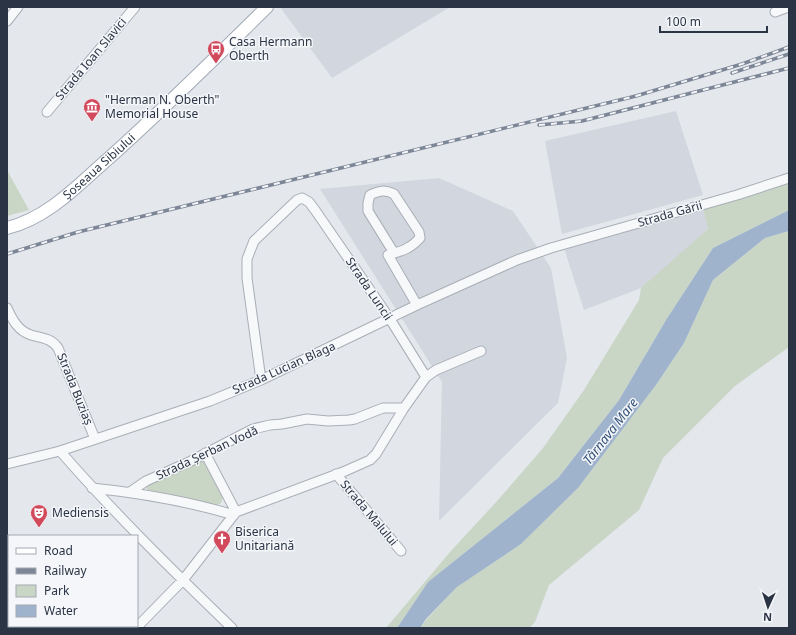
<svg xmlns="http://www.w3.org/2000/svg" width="796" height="635" viewBox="0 0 796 635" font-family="'Noto Sans',sans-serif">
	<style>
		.built { fill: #d2d6de }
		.green { fill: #c9d6c5 }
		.water { fill: #9fb4cc }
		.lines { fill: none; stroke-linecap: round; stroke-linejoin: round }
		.minor-casing { stroke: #a9aeb7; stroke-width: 11 }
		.major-casing { stroke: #a3abb8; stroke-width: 14 }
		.minor { stroke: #f7f8fa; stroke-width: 9 }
		.major { stroke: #fff; stroke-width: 12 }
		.rail-casing { stroke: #7d8696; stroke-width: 3.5 }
		.rail { stroke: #f4f6f9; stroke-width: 2; stroke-dasharray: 6; stroke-linecap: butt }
		.labels { text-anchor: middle; stroke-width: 3; stroke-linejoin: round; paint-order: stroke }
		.poi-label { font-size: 12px; fill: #2b3445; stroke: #f4f6f9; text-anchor: start }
		.street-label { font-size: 12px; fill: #2b3445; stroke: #f4f6f9 }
		.water-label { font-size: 13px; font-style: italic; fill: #34527a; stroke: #f4f6f9 }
	</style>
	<rect width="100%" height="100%" fill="#e4e7ec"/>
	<path class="built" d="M280,7H450L332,78Z
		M676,111L703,195L562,234L545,141Z
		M439,178L513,211L551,268L567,358L558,403L439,521L442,382L320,189Z
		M702,204L708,229L650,281L641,288L584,310L563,245Z"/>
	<path class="green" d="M7,170L29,210L7,216Z
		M789,178V210L713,248L666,320L619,400L558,478L428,582L397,628H386L450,552L498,500L543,448L584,390L639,300L641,288L708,229L702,204Z
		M789,231V347L735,386L663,458L639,510L549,585L535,622L529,628H420L426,620L457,587L521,544L578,488L656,385L684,343L713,280L765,238Z
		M197,459L203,461L223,497L221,503L212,508L151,495L145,486Z"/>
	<path class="water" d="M789,210V231L765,238L713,280L684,343L656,385L578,488L521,544L457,587L426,619L420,628H397L428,582L558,478L619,400L666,320L713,248Z"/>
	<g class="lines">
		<g class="minor-casing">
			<path id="minor" d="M775,12L788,7
				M7,21L18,7
				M47,112L135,7
				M394,253L368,211V203L370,195C379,191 385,189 394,194L419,232L420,238C410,249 402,251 388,255L417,305
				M7,308C12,319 18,331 31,335C42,338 51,338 58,348L95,439
				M261,380L247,278V259L254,241L297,200L302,198L309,202L315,210L390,319L426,377
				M60,451C114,513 173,571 232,628
				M205,453L236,512
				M7,464L60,451L210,401L261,380L417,305L517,260L551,248L737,195L789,178
				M336,474L401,551
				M92,488C140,493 187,501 234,515
				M130,492L146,481L191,461L253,429L270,425L282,424L307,419L328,421L349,420L355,419L383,408H404
				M136,628L183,580L236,512L343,472L370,460L376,454L404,408L426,377L436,370L481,351"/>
		</g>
		<g class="major-casing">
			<g id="major">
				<path id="s1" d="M7,228C48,218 78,185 109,158C163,110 215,58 267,7"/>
			</g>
		</g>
		<use href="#minor" class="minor"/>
		<use href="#major" class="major"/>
		<g class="rail-casing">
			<path id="rail" d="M732,73L789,54
				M539,125L582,121L789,68
				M7,254L78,232L636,96L742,64L789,47"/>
		</g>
		<use href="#rail" class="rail"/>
	</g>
	<defs>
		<g id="bus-pin" transform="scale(0.9)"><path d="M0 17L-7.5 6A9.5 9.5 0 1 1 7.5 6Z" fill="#d1495b" stroke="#f4f6f9"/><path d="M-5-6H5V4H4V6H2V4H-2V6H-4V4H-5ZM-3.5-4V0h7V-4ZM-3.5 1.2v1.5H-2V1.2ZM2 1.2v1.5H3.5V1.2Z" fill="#fff"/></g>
		<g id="museum-pin" transform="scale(0.9)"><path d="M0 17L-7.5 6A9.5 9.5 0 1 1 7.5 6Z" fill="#d1495b" stroke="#f4f6f9"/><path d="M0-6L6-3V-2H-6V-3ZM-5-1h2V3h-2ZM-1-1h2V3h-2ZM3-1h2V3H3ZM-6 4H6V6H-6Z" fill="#fff"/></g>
		<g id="theatre-pin" transform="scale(0.9)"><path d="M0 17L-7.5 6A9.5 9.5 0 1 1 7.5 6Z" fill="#d1495b" stroke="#f4f6f9"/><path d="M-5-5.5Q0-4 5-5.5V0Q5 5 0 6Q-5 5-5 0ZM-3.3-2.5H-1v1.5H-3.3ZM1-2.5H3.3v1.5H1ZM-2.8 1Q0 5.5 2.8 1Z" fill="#fff"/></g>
		<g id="church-pin" transform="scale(0.9)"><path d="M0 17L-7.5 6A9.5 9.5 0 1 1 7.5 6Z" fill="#d1495b" stroke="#f4f6f9"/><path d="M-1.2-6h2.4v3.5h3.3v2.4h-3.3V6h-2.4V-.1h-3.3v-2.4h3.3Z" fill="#fff"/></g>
	</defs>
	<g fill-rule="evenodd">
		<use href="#bus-pin" x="216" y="49"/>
		<use href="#museum-pin" x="92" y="107"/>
		<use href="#theatre-pin" x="39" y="513"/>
		<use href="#church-pin" x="222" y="539"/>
	</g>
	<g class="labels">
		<g class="poi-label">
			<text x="229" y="46">Casa Hermann<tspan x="229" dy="14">Oberth</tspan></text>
			<text x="105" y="104">"Herman N. Oberth"<tspan x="105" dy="14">Memorial House</tspan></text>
			<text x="52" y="517">Mediensis</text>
			<text x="235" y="536">Biserica<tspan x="235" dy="14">Unitariană</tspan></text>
		</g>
		<g class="street-label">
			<text transform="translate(91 59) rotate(-50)" y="4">Strada Ioan Slavici</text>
			<text dy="4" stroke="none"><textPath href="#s1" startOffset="112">Șoseaua Sibiului</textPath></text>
			<text transform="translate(670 214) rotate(-16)" y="4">Strada Gării</text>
			<text transform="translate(369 289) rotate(56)" y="4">Strada Luncii</text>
			<text transform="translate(284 368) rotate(-24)" y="4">Strada Lucian Blaga</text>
			<text transform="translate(75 389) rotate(68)" y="4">Strada Buziaș</text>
			<text transform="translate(207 453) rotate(-25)" y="4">Strada Șerban Vodă</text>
			<text transform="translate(369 513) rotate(50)" y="4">Strada Malului</text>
		</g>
		<g class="water-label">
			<text transform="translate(610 431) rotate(-52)" y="5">Târnava Mare</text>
		</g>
	</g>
	<rect width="796" height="635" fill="none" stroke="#2b3445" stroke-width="16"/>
	<rect x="8" y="535" width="130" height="92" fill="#f4f6f9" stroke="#a4a8b1"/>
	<rect x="16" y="548" width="20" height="6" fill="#ffffff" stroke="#a4a8b1"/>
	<text x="44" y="555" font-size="12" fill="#2b3445">Road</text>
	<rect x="16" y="568" width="20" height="6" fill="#7d8696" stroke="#a4a8b1"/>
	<text x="44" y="575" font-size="12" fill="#2b3445">Railway</text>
	<rect x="16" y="585" width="20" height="12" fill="#c9d6c5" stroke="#a4a8b1"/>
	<text x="44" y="595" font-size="12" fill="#2b3445">Park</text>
	<rect x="16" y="605" width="20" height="12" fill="#9fb4cc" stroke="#a4a8b1"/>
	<text x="44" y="615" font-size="12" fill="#2b3445">Water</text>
	<g transform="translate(768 607) rotate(183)" stroke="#f4f6f9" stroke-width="3" paint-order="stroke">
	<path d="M0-3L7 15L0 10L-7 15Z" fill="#2b3445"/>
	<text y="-6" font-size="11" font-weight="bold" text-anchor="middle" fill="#2b3445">N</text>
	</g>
	<path d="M660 26v6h107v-6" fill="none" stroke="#2b3445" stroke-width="2"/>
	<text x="666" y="26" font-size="12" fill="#2b3445" stroke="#f4f6f9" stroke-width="3" paint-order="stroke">100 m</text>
</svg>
